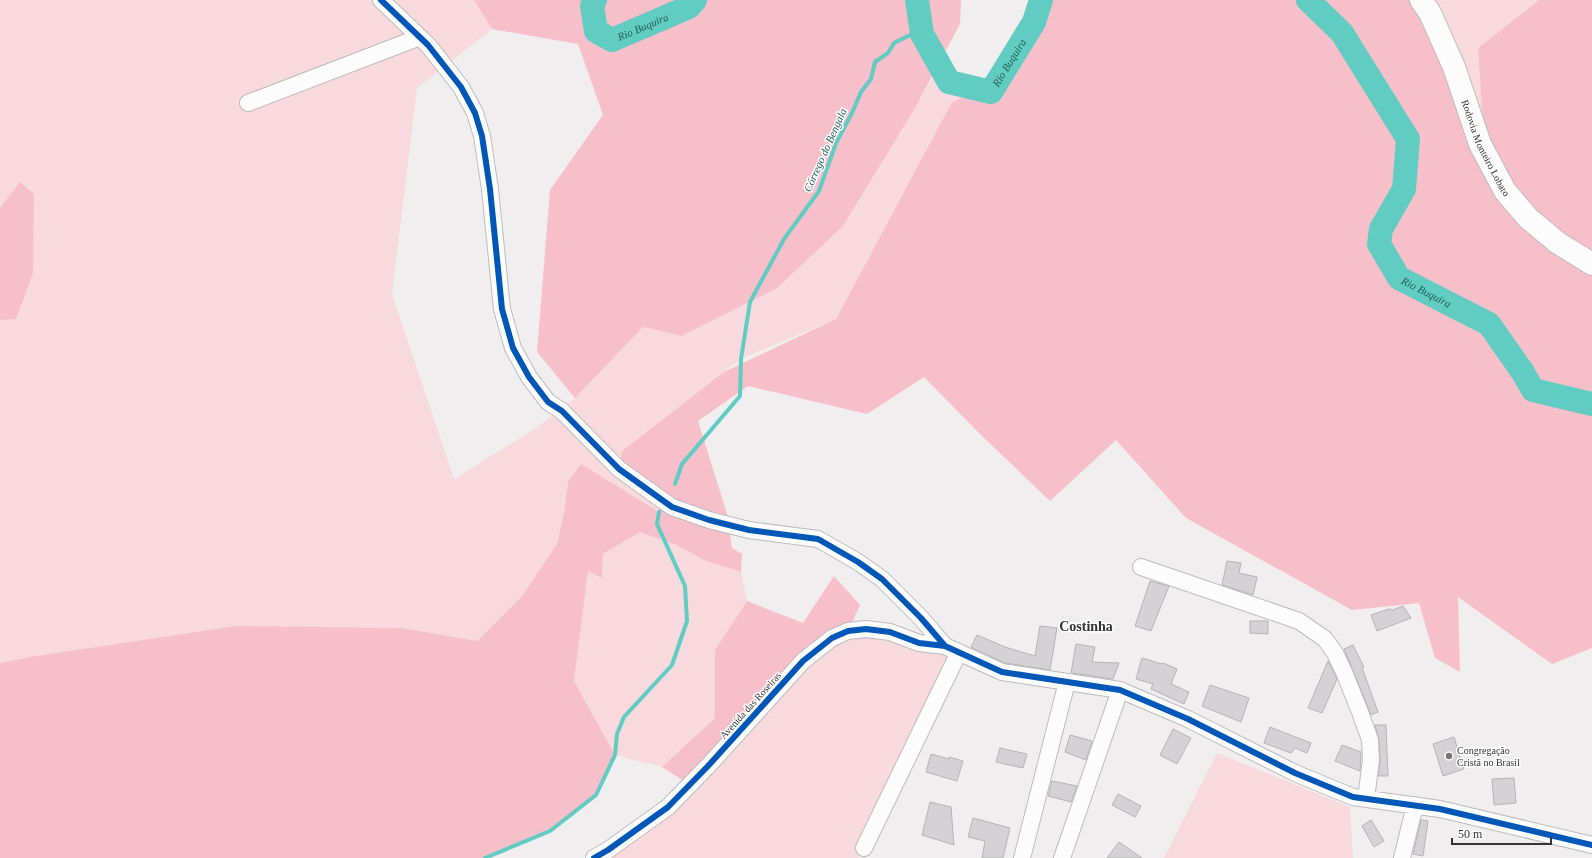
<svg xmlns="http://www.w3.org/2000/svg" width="1592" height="858" viewBox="0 0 1592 858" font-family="Georgia,serif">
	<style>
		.green { fill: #f8d9dd }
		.forest { fill: #f7bfca }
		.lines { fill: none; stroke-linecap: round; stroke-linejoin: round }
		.stream { stroke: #61ccc2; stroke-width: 4 }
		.river { stroke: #61ccc2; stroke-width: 24 }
		.building { fill: #d4d2d4; stroke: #b5b4b4 }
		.minor-casing { stroke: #bdbcbc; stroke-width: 18 }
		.secondary-casing { stroke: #bdbcbc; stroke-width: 24 }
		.minor { stroke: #fdfcfd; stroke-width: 16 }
		.secondary { stroke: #fdfcfd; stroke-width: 22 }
		.cycleway-casing { stroke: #fff; stroke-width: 8 }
		.cycleway { stroke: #0057b8; stroke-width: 6 }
		.poi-dot { fill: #767475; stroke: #fff; stroke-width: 1.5 }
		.labels { text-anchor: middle; stroke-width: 3; stroke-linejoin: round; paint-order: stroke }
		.street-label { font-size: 10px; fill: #353334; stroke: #fff }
		.poi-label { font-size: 10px; fill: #353334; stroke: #fff; text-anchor: start }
		.water-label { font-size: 11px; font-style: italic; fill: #255e58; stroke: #fff }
		.district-label { font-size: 14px; font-weight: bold; fill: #353334; stroke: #fff }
	</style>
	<rect width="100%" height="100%" fill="#f0eeef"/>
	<path class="green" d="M0,0H474L492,29L417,88L392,294L454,479L536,428L575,398L643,327L681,336L843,226L940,66L949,82L991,92L952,102L836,319L741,359L622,451L658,497L659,512L581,464L568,482L564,512L557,544L522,596L477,641L402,628L30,657L0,663Z
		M1414,0H1539L1478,48L1486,154Z
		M640,532L676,545L706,561L741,572L747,601L715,650V718L662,767L615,755L574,681L588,571L602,578L603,554Z
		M848,631L959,652L858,858H592L668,807L803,661Z
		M1217,753L1350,807L1353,858H1164Z"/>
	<path class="forest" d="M474,0H961L960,24L915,108L843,226L777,288L681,336L643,327L575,398L537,352L550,190L603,115L578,44L492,29Z
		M1041,0H1414L1485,153L1478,48L1539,0H1592V648L1552,664L1458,597L1460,672L1435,658L1419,603L1352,610L1186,518L1116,440L1050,501L979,433L924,377L867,414L748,386L698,421L727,514L732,548L742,554L741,572L706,561L676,545L640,532L603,554L602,578L588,571L574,681L615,755L596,795L550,831L485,858H0V663L30,657L236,626L402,628L477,641L522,596L557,544L564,512L568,482L581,464L659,512L658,497L619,469L622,451L724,372L836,319L952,102L995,85L1034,22Z
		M20,182L34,194L33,273L16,319L0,320V208Z
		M834,576L860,605L848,631L832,638L690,785L662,767L715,718V650L747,601L803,623Z"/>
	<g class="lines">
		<path class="stream" d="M675,484L682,464L740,396L741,359L750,302L784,239L819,191L836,143L852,113L861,92L871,79L875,62L888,53L894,43L912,34H922
			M485,858L550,831L596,795L615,755L617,734L624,717L672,665L687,621L685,586L657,524L659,512"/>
		<g class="river">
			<path id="s1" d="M595,0L592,6L596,31L612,40L689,7L695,0"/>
			<path id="s2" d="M917,0L922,34L949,82L991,92L1034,22L1041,0"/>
			<path id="s3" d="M1308,0L1342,33L1408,139L1404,189L1381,229L1379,244L1399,278L1489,324L1522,371L1533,390L1592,404"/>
		</g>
	</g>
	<path class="building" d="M1227,561L1241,563L1239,573L1257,577L1253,595L1222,585Z
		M1150,581L1169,586L1151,631L1135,626Z
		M1403,606L1411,618L1377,631L1371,615L1389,609L1393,610Z
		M1250,621H1268V634L1250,633Z
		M1040,626L1057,628L1050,670L1005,663L971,647L977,635L1005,647L1035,656Z
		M1076,644L1095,647L1092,662L1119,663L1113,679L1071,673Z
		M1353,645L1364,667L1362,668L1378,712L1371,715L1344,649Z
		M1142,658L1162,664L1163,663L1177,669L1171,684L1189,692L1184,704L1151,689L1153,684L1136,679Z
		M1328,661L1337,679L1322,713L1308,708Z
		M1210,685L1249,698L1241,722L1202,706Z
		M1375,725H1386L1388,776H1378L1380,760L1379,740Z
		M1270,727L1311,743L1307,753L1295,748L1291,753L1264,743Z
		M1173,729L1191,738L1177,764L1160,755Z
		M1070,735L1092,741L1086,760L1065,752Z
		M1454,737L1464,769L1443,776L1433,744Z
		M1342,745L1361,752L1360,771L1335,761Z
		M1000,748L1027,754L1023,768L996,762Z
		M931,754L949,759V757L963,761L957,781L926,772Z
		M1514,778L1516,803L1494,805L1492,779Z
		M1052,781L1077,786L1071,802L1048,796Z
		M1118,794L1141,806L1135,817L1112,805Z
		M930,802L951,807L954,845L922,835Z
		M973,818L1010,828L1003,858H982L985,841L968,837Z
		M1371,820L1384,841L1374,847L1362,826Z
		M1421,820L1428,821L1423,856L1413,854Z
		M1119,842L1142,858H1107Z"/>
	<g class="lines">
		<g class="minor-casing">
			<path id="minor" d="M381,0L428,45L461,87L475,113L482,136L490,189L502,309L513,348L529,377L548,402L562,411L619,469L658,497L672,507L709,520L749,530L818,539L858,562L882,579L921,618L945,646L1002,672L1120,690L1188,719L1295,773L1353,797L1440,809L1592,845
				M248,103L420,37
				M1141,567L1299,621L1325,639L1335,653L1344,672L1360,712L1370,740L1371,760L1366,799
				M864,848L959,652
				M594,858L608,850L668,807L708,766L803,661L832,638L848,631L866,629L890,632L919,643L945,646
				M1022,858L1067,682
				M1062,858L1120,690
				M1402,858L1415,805"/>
		</g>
		<g class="secondary-casing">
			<g id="secondary">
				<path id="s4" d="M1421,0L1430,13L1454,67L1480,144L1505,191L1528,218L1558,243L1592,264"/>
			</g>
		</g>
		<use href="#minor" class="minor"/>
		<use href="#secondary" class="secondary"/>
		<g class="cycleway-casing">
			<path id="cycleway" d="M381,0L428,45L461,87L475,113L482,136L490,189L502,309L513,348L529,377L548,402L562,411L619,469L658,497L672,507L709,520L749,530L818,539L858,562L882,579L921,618L945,646L1002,672L1120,690L1188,719L1295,773L1353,797L1440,809L1592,845
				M594,858L608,850L668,807L708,766L803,661L832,638L848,631L866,629L890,632L919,643L945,646"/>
		</g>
		<use href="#cycleway" class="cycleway"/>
	</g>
	<circle class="poi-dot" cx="1449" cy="756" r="4"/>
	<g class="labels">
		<g class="street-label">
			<text dy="4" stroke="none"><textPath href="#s4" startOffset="162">Rodovia Monteiro Lobato</textPath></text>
			<text transform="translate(750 705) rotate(-48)" y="4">Avenida das Roseiras</text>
		</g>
		<g class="poi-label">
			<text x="1457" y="754">Congregação<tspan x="1457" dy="12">Cristã no Brasil</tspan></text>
		</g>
		<g class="water-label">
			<text dy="4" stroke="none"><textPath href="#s1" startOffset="84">Rio Buquira</textPath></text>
			<text dy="4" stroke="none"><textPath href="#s2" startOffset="167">Rio Buquira</textPath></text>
			<text transform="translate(825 150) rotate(-66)" y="4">Córrego do Bengala</text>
			<text dy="4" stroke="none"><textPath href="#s3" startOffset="354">Rio Buquira</textPath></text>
		</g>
		<g class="district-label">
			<text x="1086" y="631">Costinha</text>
		</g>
	</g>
	<path d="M1452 838v6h99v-6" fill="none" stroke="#353334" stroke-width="2"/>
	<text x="1458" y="838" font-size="12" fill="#353334" stroke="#ffffff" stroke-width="3" paint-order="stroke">50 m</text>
</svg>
